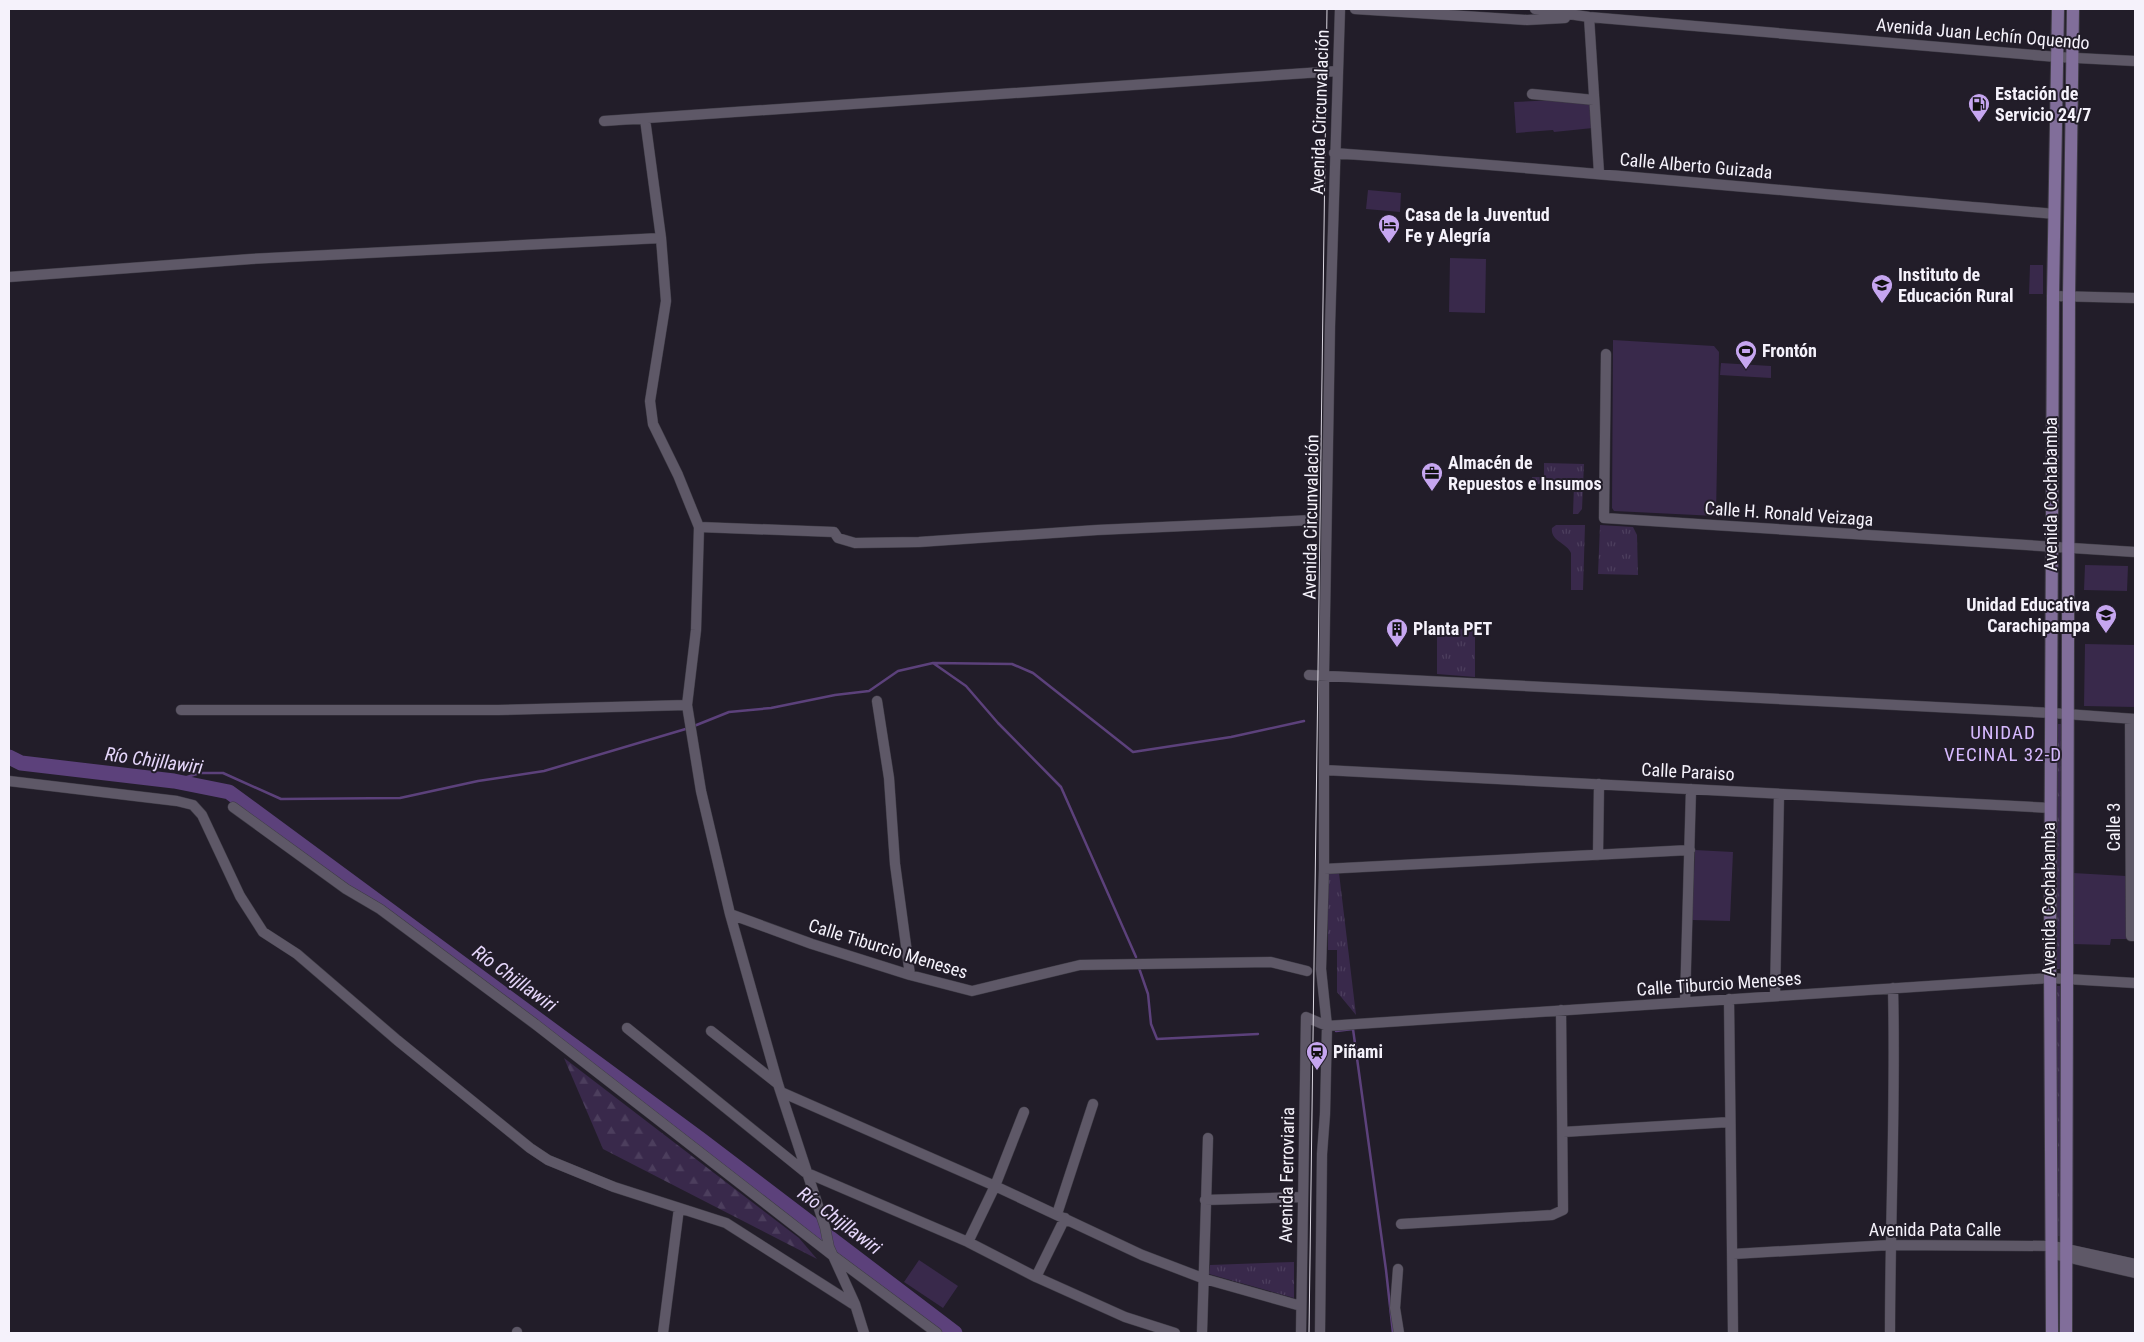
<svg xmlns="http://www.w3.org/2000/svg" width="2144" height="1342" viewBox="0 0 2144 1342" font-family="'Roboto Condensed',sans-serif">
	<style>
		.grass { fill: url(#grass-tufts) }
		.forest { fill: url(#forest-firs) }
		.park { fill: #39294b }
		.lines { fill: none; stroke-linecap: round; stroke-linejoin: round }
		.stream { stroke: #5c417b; stroke-width: 2.5 }
		.river { stroke: #5c417b; stroke-width: 15 }
		.minor-casing { stroke: #3e3b45; stroke-width: 11 }
		.major-casing { stroke: #3e3b45; stroke-width: 14 }
		.minor { stroke: #5e5867; stroke-width: 10 }
		.major { stroke: #816e9a; stroke-width: 12 }
		.tram { stroke: #dbd7e1; stroke-width: 1 }
		.labels { text-anchor: middle; stroke-width: 4; stroke-linejoin: round; paint-order: stroke }
		.street-label { font-size: 18px; fill: #f5f2fb; stroke: #221d29 }
		.poi-label { font-size: 18px; font-weight: bold; fill: #f5f2fb; stroke: #221d29; text-anchor: start }
		.neighbourhood-label { font-size: 19px; letter-spacing: 1px; fill: #d6b9fe; stroke: #221d29 }
		.water-label { font-size: 19px; font-style: italic; fill: #e6d7fb; stroke: #221d29 }
	</style>
	<defs>
		<pattern id="grass-tufts" width="24" height="20" patternUnits="userSpaceOnUse" patternTransform="scale(1.25)"><rect width="24" height="20" fill="#39294b"/><path d="M3 7l-1-3M5 7V3M7 7l1-3M15 17l-1-3M17 17v-4M19 17l1-3" fill="none" stroke="#4c3e5d"/></pattern>
		<pattern id="forest-firs" width="22" height="20" patternUnits="userSpaceOnUse" patternTransform="scale(1.25)"><rect width="22" height="20" fill="#39294b"/><path d="M5 1l3.5 6h-7zM16 11l3.5 6h-7z" fill="#4c3e5d"/></pattern>
	</defs>
	<rect width="100%" height="100%" fill="#221d29"/>
	<path class="grass" d="M1544,463L1584,464L1582,509L1578,514H1573L1574,485L1533,484L1532,477H1544Z
		M1556,525H1585L1583,590H1571V553C1567,543 1550,541 1552,528Z
		M1600,525L1633,527L1637,535L1638,575L1598,574Z
		M1475,628V677L1437,674V632L1456,633V629Z
		M2056,724H2061L2060,969H2055Z
		M1339,873L1356,1015L1337,992V950H1328V874Z
		M2056,986H2061L2062,1236H2057Z
		M1294,1262V1298L1209,1274L1210,1265Z"/>
	<path class="forest" d="M564,1058L799,1238L817,1259L603,1149Z"/>
	<path class="park" d="M1555,100L1586,102L1591,106L1593,128L1554,132L1553,130L1516,133L1514,102Z
		M1368,190L1401,193L1400,212L1366,209Z
		M1450,258L1486,259L1485,313L1449,312Z
		M2030,265H2043V294H2029Z
		M1613,340L1714,346L1719,352L1716,516L1614,511L1612,508Z
		M1721,363L1771,366V378L1720,375Z
		M2085,565L2128,566L2127,591L2084,590Z
		M2085,644L2135,645V707L2084,706Z
		M1695,850L1733,852L1730,921L1692,920Z
		M2073,873L2126,876L2127,939H2111L2110,945L2072,944Z
		M919,1260L958,1286L943,1308L904,1282Z"/>
	<g class="lines">
		<path class="stream" d="M933,663L1012,664L1033,673L1133,752L1231,737L1304,721
			M694,726L729,712L771,708L835,695L869,691L898,671L933,663L966,686L998,723L1061,787L1136,957
			M174,781L200,773H223L281,799L400,798L478,781L544,771L689,728
			M1139,968L1148,994L1151,1024L1157,1039L1258,1034
			M1336,1031L1353,1029L1386,1270L1393,1333"/>
		<path class="river" d="M9,757L21,763L174,781L229,792L700,1139L955,1333"/>
		<g class="minor-casing">
			<path id="minor" d="M1355,9L1527,20L1565,18
				M1535,9L1589,17L2057,57L2135,61
				M1589,17L1599,173
				M1532,94L1594,100
				M645,119L661,238L666,301L650,401L653,424L678,475L699,527L696,630L687,705L701,791L730,914L778,1084L825,1227L829,1247L855,1304L864,1333
				M604,121L1337,71
				M1334,153C1574,170 1814,194 2055,214
				M9,277L251,259L661,238
				M2053,296L2135,298
				M1606,354L1604,518L2135,552
				M699,527L834,532L838,538L855,543L919,542L1097,530L1313,520
				M1309,675L2052,713L2135,719
				M877,701L889,778L895,864L910,975
				M181,710H498L687,705
				M2130,719L2131,936H2135
				M1324,770L2051,808
				M9,781L177,801L193,805L202,815L240,896L263,932L297,954L397,1040L530,1148L548,1160L614,1187L726,1223L853,1304
				M233,807L346,889L380,909L535,1024L832,1255L937,1333
				M1598,855L1599,784
				M1324,869L1690,850
				M730,914L812,944L910,975L972,991L1080,965L1271,962L1307,971
				M1775,996L1779,794
				M1729,999L1733,1333
				M1685,1002L1691,789
				M627,1028L805,1172L968,1242L1036,1277L1125,1317L1175,1333
				M711,1031L778,1084
				M781,1092L995,1186L1142,1255L1205,1279L1301,1306
				M1563,1132L1730,1122
				M1205,1200L1303,1197
				M1057,1214L1093,1104
				M1401,1224L1552,1215L1563,1210L1561,1010
				M968,1242L995,1186L1024,1112
				M1733,1254L1890,1245L2053,1246L2135,1264
				M2053,1254L2135,1273
				M1398,1269L1395,1308L1399,1333
				M1036,1277L1065,1218
				M517,1333V1332
				M663,1333L679,1208
				M1202,1333L1208,1138
				M1301,1333L1306,1017L1327,1026L2050,978L2135,983
				M1320,1333L1322,1154L1325,1114L1327,1026L1321,969L1324,869V674L1330,326L1340,9
				M1890,1333C1890,1218 1896,1103 1893,988"/>
		</g>
		<g class="major-casing">
			<path id="major" d="M2052,1333L2050,964L2053,296L2058,9
				M2066,1333L2069,296L2073,9"/>
		</g>
		<use href="#minor" class="minor"/>
		<use href="#major" class="major"/>
		<path class="tram" d="M1309,1333L1327,9"/>
	</g>
	<defs>
		<g id="fuel-pin" transform="scale(1.125)"><path d="M0 17L-7.5 6A9.5 9.5 0 1 1 7.5 6Z" fill="#c6a6f0" stroke="#221d29"/><path d="M-5.5-6h7V0h2V4h1.3V-2.5L3-4.5l.8-.8L6-3V5H2.5V1h-1V6h-7ZM-4.2-4.7v3.2H.2V-4.7Z" fill="#111"/></g>
		<g id="hotel-pin" transform="scale(1.125)"><path d="M0 17L-7.5 6A9.5 9.5 0 1 1 7.5 6Z" fill="#c6a6f0" stroke="#221d29"/><path d="M-6-4.5h1.5V1H6V5H4.5V3h-9V5H-6ZM-4 0a1.8 1.8 0 1 1 3.6 0ZM.5 0V-2.5h3Q6-2.5 6 0Z" fill="#111"/></g>
		<g id="university-pin" transform="scale(1.125)"><path d="M0 17L-7.5 6A9.5 9.5 0 1 1 7.5 6Z" fill="#c6a6f0" stroke="#221d29"/><path d="M0-5L7-2L0 1L-7-2ZM-4 1L0 2.5L4 1V4Q0 6-4 4Z" fill="#111"/></g>
		<g id="stadium-pin" transform="scale(1.125)"><path d="M0 17L-7.5 6A9.5 9.5 0 1 1 7.5 6Z" fill="#c6a6f0" stroke="#221d29"/><path d="M0-5a6.5 5 0 1 0 0 10a6.5 5 0 1 0 0-10ZM-3.5-1.8h7v3.6h-7Z" fill="#111"/></g>
		<g id="office-pin" transform="scale(1.125)"><path d="M0 17L-7.5 6A9.5 9.5 0 1 1 7.5 6Z" fill="#c6a6f0" stroke="#221d29"/><path d="M-6-3h4V-5.5h4V-3h4V5H-6ZM-1-4.5V-3h2v-1.5ZM-6 0V1H6V0Z" fill="#111"/></g>
		<g id="school-pin" transform="scale(1.125)"><path d="M0 17L-7.5 6A9.5 9.5 0 1 1 7.5 6Z" fill="#c6a6f0" stroke="#221d29"/><path d="M0-5L7-2L0 1L-7-2ZM-4 1L0 2.5L4 1V4Q0 6-4 4Z" fill="#111"/></g>
		<g id="building-pin" transform="scale(1.125)"><path d="M0 17L-7.5 6A9.5 9.5 0 1 1 7.5 6Z" fill="#c6a6f0" stroke="#221d29"/><path d="M-4-6H4V6H1V3H-1V6H-4ZM-2.5-4.3h1.7v1.8h-1.7ZM.8-4.3h1.7v1.8H.8ZM-2.5-1h1.7V.8h-1.7ZM.8-1h1.7V.8H.8Z" fill="#111"/></g>
		<g id="station-pin" transform="scale(1.125)"><path d="M0 17L-7.5 6A9.5 9.5 0 1 1 7.5 6Z" fill="#c6a6f0" stroke="#221d29"/><path d="M-3-6H3Q5-6 5-4V2Q5 4 3 4L4.5 6H3L1.5 4h-3L-3 6H-4.5L-3 4Q-5 4-5 2V-4Q-5-6-3-6ZM-3.5-4v3h7v-3ZM-3.5 1v1.5H-2V1ZM2 1v1.5H3.5V1Z" fill="#111"/></g>
	</defs>
	<g fill-rule="evenodd">
		<use href="#fuel-pin" x="1979" y="104"/>
		<use href="#hotel-pin" x="1389" y="225"/>
		<use href="#university-pin" x="1882" y="285"/>
		<use href="#stadium-pin" x="1746" y="351"/>
		<use href="#office-pin" x="1432" y="473"/>
		<use href="#school-pin" x="2106" y="615"/>
		<use href="#building-pin" x="1397" y="629"/>
		<use href="#station-pin" x="1317" y="1052"/>
	</g>
	<g class="labels">
		<g class="street-label">
			<text transform="translate(1983 34) rotate(5)" y="6">Avenida Juan Lechín Oquendo</text>
			<text transform="translate(1320 112) rotate(-88)" y="6">Avenida Circunvalación</text>
			<text transform="translate(1696 166) rotate(5)" y="6">Calle Alberto Guizada</text>
			<text transform="translate(2051 494) rotate(-90)" y="6">Avenida Cochabamba</text>
			<text transform="translate(1789 514) rotate(4)" y="6">Calle H. Ronald Veizaga</text>
			<text transform="translate(1311 517) rotate(-89)" y="6">Avenida Circunvalación</text>
			<text transform="translate(1688 772) rotate(3)" y="6">Calle Paraiso</text>
			<text transform="translate(2114 827) rotate(-90)" y="6">Calle 3</text>
			<text transform="translate(2049 899) rotate(-90)" y="6">Avenida Cochabamba</text>
			<text transform="translate(888 949) rotate(17)" y="6">Calle Tiburcio Meneses</text>
			<text transform="translate(1719 984) rotate(-4)" y="6">Calle Tiburcio Meneses</text>
			<text transform="translate(1287 1175) rotate(-89)" y="6">Avenida Ferroviaria</text>
			<text x="1935" y="1236">Avenida Pata Calle</text>
		</g>
		<g class="poi-label">
			<text x="1995" y="100">Estación de<tspan x="1995" dy="21">Servicio 24/7</tspan></text>
			<text x="1405" y="221">Casa de la Juventud<tspan x="1405" dy="21">Fe y Alegría</tspan></text>
			<text x="1898" y="281">Instituto de<tspan x="1898" dy="21">Educación Rural</tspan></text>
			<text x="1762" y="357">Frontón</text>
			<text x="1448" y="469">Almacén de<tspan x="1448" dy="21">Repuestos e Insumos</tspan></text>
			<text x="2090" y="611" text-anchor="end">Unidad Educativa<tspan x="2090" dy="21">Carachipampa</tspan></text>
			<text x="1413" y="635">Planta PET</text>
			<text x="1333" y="1058">Piñami</text>
		</g>
		<g class="neighbourhood-label">
			<text x="2003" y="739">UNIDAD<tspan x="2003" dy="22">VECINAL 32-D</tspan></text>
		</g>
		<g class="water-label">
			<text transform="translate(154 760) rotate(8)" y="7">Río Chijllawiri</text>
			<text transform="translate(515 978) rotate(36)" y="7">Río Chijllawiri</text>
			<text transform="translate(840 1220) rotate(37)" y="7">Río Chijllawiri</text>
		</g>
	</g>
	<rect width="2144" height="1342" fill="none" stroke="#f5f2fb" stroke-width="20"/>
</svg>
